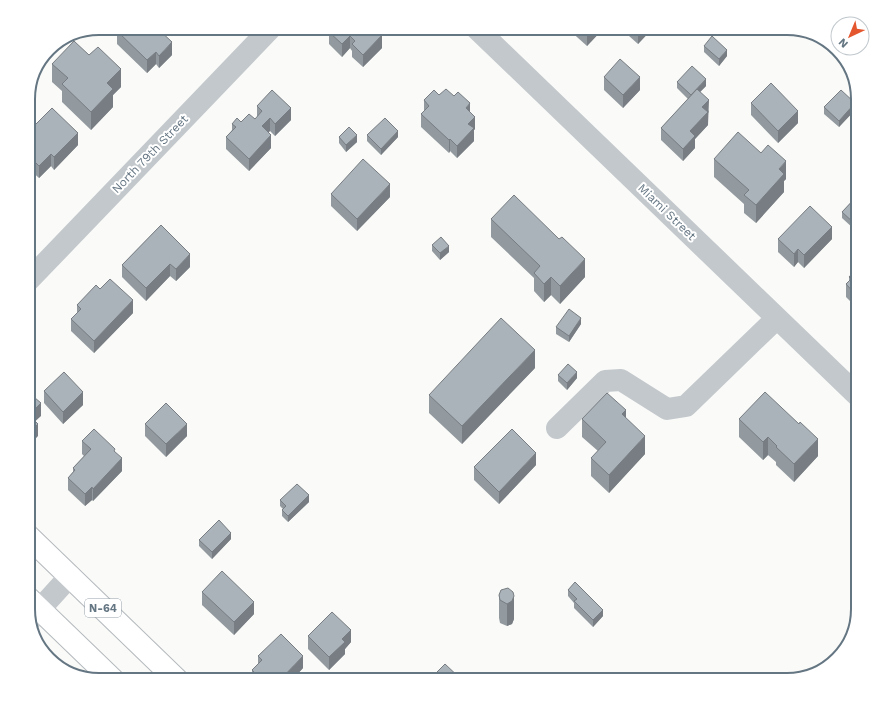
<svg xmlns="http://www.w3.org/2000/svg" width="886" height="708" viewBox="0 0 886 708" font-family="'Work Sans',sans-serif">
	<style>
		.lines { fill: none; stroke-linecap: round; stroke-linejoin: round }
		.major-casing { stroke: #b5babe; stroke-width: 24 }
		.minor { stroke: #c3c8cc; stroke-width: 22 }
		.major { stroke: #fff; stroke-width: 22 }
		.wall { fill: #929a9f }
		.shaded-wall { fill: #777d82 }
		.building { fill: #aab3b9; stroke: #777d82 }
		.labels { text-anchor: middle; stroke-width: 4; stroke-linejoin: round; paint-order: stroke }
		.shield { fill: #fff; stroke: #939fa8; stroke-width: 1 }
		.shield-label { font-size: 11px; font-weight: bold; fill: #657683 }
		.street-label { font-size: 12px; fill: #657683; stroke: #fff }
		.rim { fill: none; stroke: #657683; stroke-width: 2 }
	</style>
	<rect width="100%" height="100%" fill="#fafaf8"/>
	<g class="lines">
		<g class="major-casing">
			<path id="major" d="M28,536L177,680
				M28,598L113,680"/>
		</g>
		<path class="minor" d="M476,28L858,396
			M28,281L271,28
			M557,428L605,381L621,380L667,409L686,406L777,318
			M30,620L70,576"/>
		<use href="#major" class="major"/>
	</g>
	<path class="wall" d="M376,28L382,48L363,67L352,57V51L350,48L342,57L329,44V32Z
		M568,28H604L587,46L568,29Z
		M620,28H653L638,44Z
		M718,28H728L723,33Z
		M117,31L172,55L159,68L156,64L147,73L117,44Z
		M704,46L727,56L719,66L704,52Z
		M52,64L121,87L113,95V107L91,130L62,102V91L52,82Z
		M604,77L640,90L623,108L604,90Z
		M677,82L706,86L700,92L709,112L708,113V125L695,139V148L683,161L661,140V128L688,99L677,88Z
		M439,95L470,112L475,129L474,130V141L457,158L450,151L449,153L421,127V114L424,112V100Z
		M751,103L798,123L778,143L751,115Z
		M257,106L291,120L275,136L270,131L268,132L271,148L249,171L226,149V137L232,130V124L255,119L257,117Z
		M824,107L855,110L839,127L824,114Z
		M28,132L78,145L54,170L51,166L39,178L28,168Z
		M367,135L398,137L381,155L367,141Z
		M339,137L357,142L346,152L339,143Z
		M714,159L786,179L784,181V192L756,223L744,213V204L714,177Z
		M331,194L390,197L357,231L331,206Z
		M858,195L854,229L842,218V212Z
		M491,219L585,277L560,304L551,295L544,302L534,291V278L491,237Z
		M161,225L190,267L176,281L170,276L146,301L122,277V265Z
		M778,239H832L804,268L798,262L794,267L778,252Z
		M432,245L449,252L440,260L432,251Z
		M858,267V309L846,297V284L849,282V277Z
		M100,289L133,313L94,353L71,331V319L77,313V305Z
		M581,324L569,342L556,334V327Z
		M535,368L462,444L429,413V395Z
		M558,375L577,378L567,390L558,381Z
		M44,391L83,405L63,424L44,403Z
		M626,418L645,454L609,493L591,476V458L598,451L582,437V419Z
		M739,419L799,424L818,456L794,482L776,465V462L768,455L763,460L739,437Z
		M145,424L187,436L166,457L145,436Z
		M82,441L115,452L122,471L93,501L92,500L85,506L68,490V478L73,472V468L84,456L82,454Z
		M536,465L499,504L474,480V467Z
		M280,500L309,502L288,522L282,516V510L283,509L280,506Z
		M231,539L212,559L199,546V540Z
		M501,590L514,619L512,624L507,626L500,623L499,618V595Z
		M568,590L603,616L593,627L574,608V603L568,596Z
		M202,592L254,614L234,635L202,605Z
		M308,636L351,642L345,649V654L329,670L308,649Z
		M258,656L303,668L292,680H252V670L258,664Z"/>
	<path class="shaded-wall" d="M593,28H604L587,46V34Z
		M642,28H653L638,44V32Z
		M723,28H728L723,33Z
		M382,35V48L363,67V55Z
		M350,36V48L342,57V44Z
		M172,42V55L159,68V56Z
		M727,50V56L719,66V59Z
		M156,52V64L147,73V60Z
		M121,69V87L113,95V107L91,130V112L107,83Z
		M640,77V90L623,108V95Z
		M706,79V86L691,101V95Z
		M709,100L708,125L695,139V148L683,161V149L690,131L702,107Z
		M470,103V116L466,108Z
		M855,103V110L839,127V121Z
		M291,108V120L275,136V124Z
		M798,111V123L778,143V131Z
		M475,117V129L474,130V141L457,158V146L468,124Z
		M270,118V131L262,139V126Z
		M398,131V137L381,155V149Z
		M78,133V145L54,170V157Z
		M271,135V148L249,171V159Z
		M357,135V142L346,152V145Z
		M450,139V151L449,153V140Z
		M51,154V166L39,178V166Z
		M786,161V179L784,181V192L756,223V205L779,169Z
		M390,184V197L357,231V219Z
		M858,219V225L854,229V223Z
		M832,227V239L804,268V255Z
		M449,246V252L440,260V253Z
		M798,249V262L794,267V254Z
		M190,254V267L176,281V269Z
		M585,259V277L560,304V286Z
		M170,264V276L146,301V288Z
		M551,277V295L544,302V284Z
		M133,300V313L94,353V341Z
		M581,318V324L569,342V336Z
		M535,350V368L462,444V426Z
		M577,372V378L567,390V383Z
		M83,392V405L63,424V412Z
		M41,403V416L29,427V415Z
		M626,410V428L622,414Z
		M38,424V436L28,447V434Z
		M187,424V436L166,457V444Z
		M645,436V454L609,493V475Z
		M768,437V455L763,460V442Z
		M818,439V456L794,482V464Z
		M536,453V465L499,504V492Z
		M122,458V471L93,501V489Z
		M92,487V500L85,506V494Z
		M309,495V502L288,522V516Z
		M231,533V539L212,559V552Z
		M514,596V619L512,624L507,626V604Z
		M254,602V614L234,635V622Z
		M603,610V616L593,627V620Z
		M351,630V642L345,649V654L329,670V657L342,639Z
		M303,656V668L292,680H280Z"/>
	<path class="building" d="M120,28H157L172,42L159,56L156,52L147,60L117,31Z
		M332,28H375L382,35L363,55L352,44L355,41L350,36L342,44L329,32Z
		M580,28H593L587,34Z
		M634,28H642L638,32Z
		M712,36L727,50L719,59L704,46Z
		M74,41L89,55L98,47L121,69L107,83L113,89L91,112L62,84L68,78L52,64Z
		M620,59L640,77L623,95L604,77Z
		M692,66L706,79L691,95L677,82Z
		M771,83L798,111L778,131L751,103Z
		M446,89L454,96L458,92L470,103L466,108L475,117L468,124L474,128L457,146L450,139L449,140L421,114L429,106L424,100L434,90L439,95Z
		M697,89L709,100L702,107L708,112L690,131L695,136L683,149L661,128Z
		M272,90L291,108L275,124L270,118L262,126L271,135L249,159L226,137L236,127L232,124L237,118L241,122L249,114L255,119L262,111L257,106Z
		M841,90L855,103L839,121L824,107Z
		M52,108L78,133L54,157L51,154L39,166L28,155V132Z
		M385,118L398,131L381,149L367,135Z
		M349,127L357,135L346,145L339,137Z
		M738,132L761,153L768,145L786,161L779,169L784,174L756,205L744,195L749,190L714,159Z
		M363,159L390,184L357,219L331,194Z
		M514,195L559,239L562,237L585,259L560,286L551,277L544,284L534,273L540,266L491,219Z
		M858,195V219L854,223L842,212Z
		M810,206L832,227L804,255L798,249L794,254L778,239Z
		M161,225L190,254L176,269L170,264L146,288L122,265Z
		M441,237L449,246L440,253L432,245Z
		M858,267V297L846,284L851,279L849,277Z
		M110,279L133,300L94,341L71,319L81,309L77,305L96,285L100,289Z
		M569,309L581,318L569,336L556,327Z
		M501,318L535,350L462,426L429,395Z
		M568,364L577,372L567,383L558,375Z
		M64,372L83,392L63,412L44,391Z
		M28,392L41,403L29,415L38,424L28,434Z
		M765,392L799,424L800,422L818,439L794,464L776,447L777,446L768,437L763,442L739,419Z
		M607,393L626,410L622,414L645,436L609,475L591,458L606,442L582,419Z
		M166,403L187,424L166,444L145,424Z
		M94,429L115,449L114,451L122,458L93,489L92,487L85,494L68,478L75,470L73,468L91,449L82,441Z
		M512,429L536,453L499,492L474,467Z
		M297,484L309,495L288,516L282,510L286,506L280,500Z
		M219,520L231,533L212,552L199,540Z
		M222,571L254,602L234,622L202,592Z
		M575,582L603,610L593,620L574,601L577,599L568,590Z
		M508,588L513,592L514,596L512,601L507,604L500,600L499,595L501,590Z
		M332,612L351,630L342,639L345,642L329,657L308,636Z
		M281,634L303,656L280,680H262L252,670L262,660L258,656Z
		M445,664L462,680H429Z"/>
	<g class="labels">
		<rect class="shield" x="85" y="599" width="36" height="18" rx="3"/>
		<g class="shield-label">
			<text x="103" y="612">N-64</text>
		</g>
		<g class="street-label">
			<text transform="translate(150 154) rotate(-46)" y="4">North 79th Street</text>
			<text transform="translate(667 212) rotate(44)" y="4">Miami Street</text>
		</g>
	</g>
	<path d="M0 0H886V708H0ZM99 35H787A64 64 0 0 1 851 99V609A64 64 0 0 1 787 673H99A64 64 0 0 1 35 609V99A64 64 0 0 1 99 35Z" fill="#fff" fill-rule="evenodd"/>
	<path class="rim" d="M99 35H787A64 64 0 0 1 851 99V609A64 64 0 0 1 787 673H99A64 64 0 0 1 35 609V99A64 64 0 0 1 99 35Z"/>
	<g transform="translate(850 36) rotate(224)"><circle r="19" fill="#ffffff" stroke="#c1c8cd"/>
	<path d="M0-3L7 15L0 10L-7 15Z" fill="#e4572e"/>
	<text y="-6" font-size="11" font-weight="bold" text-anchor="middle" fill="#657683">N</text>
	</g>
</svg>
